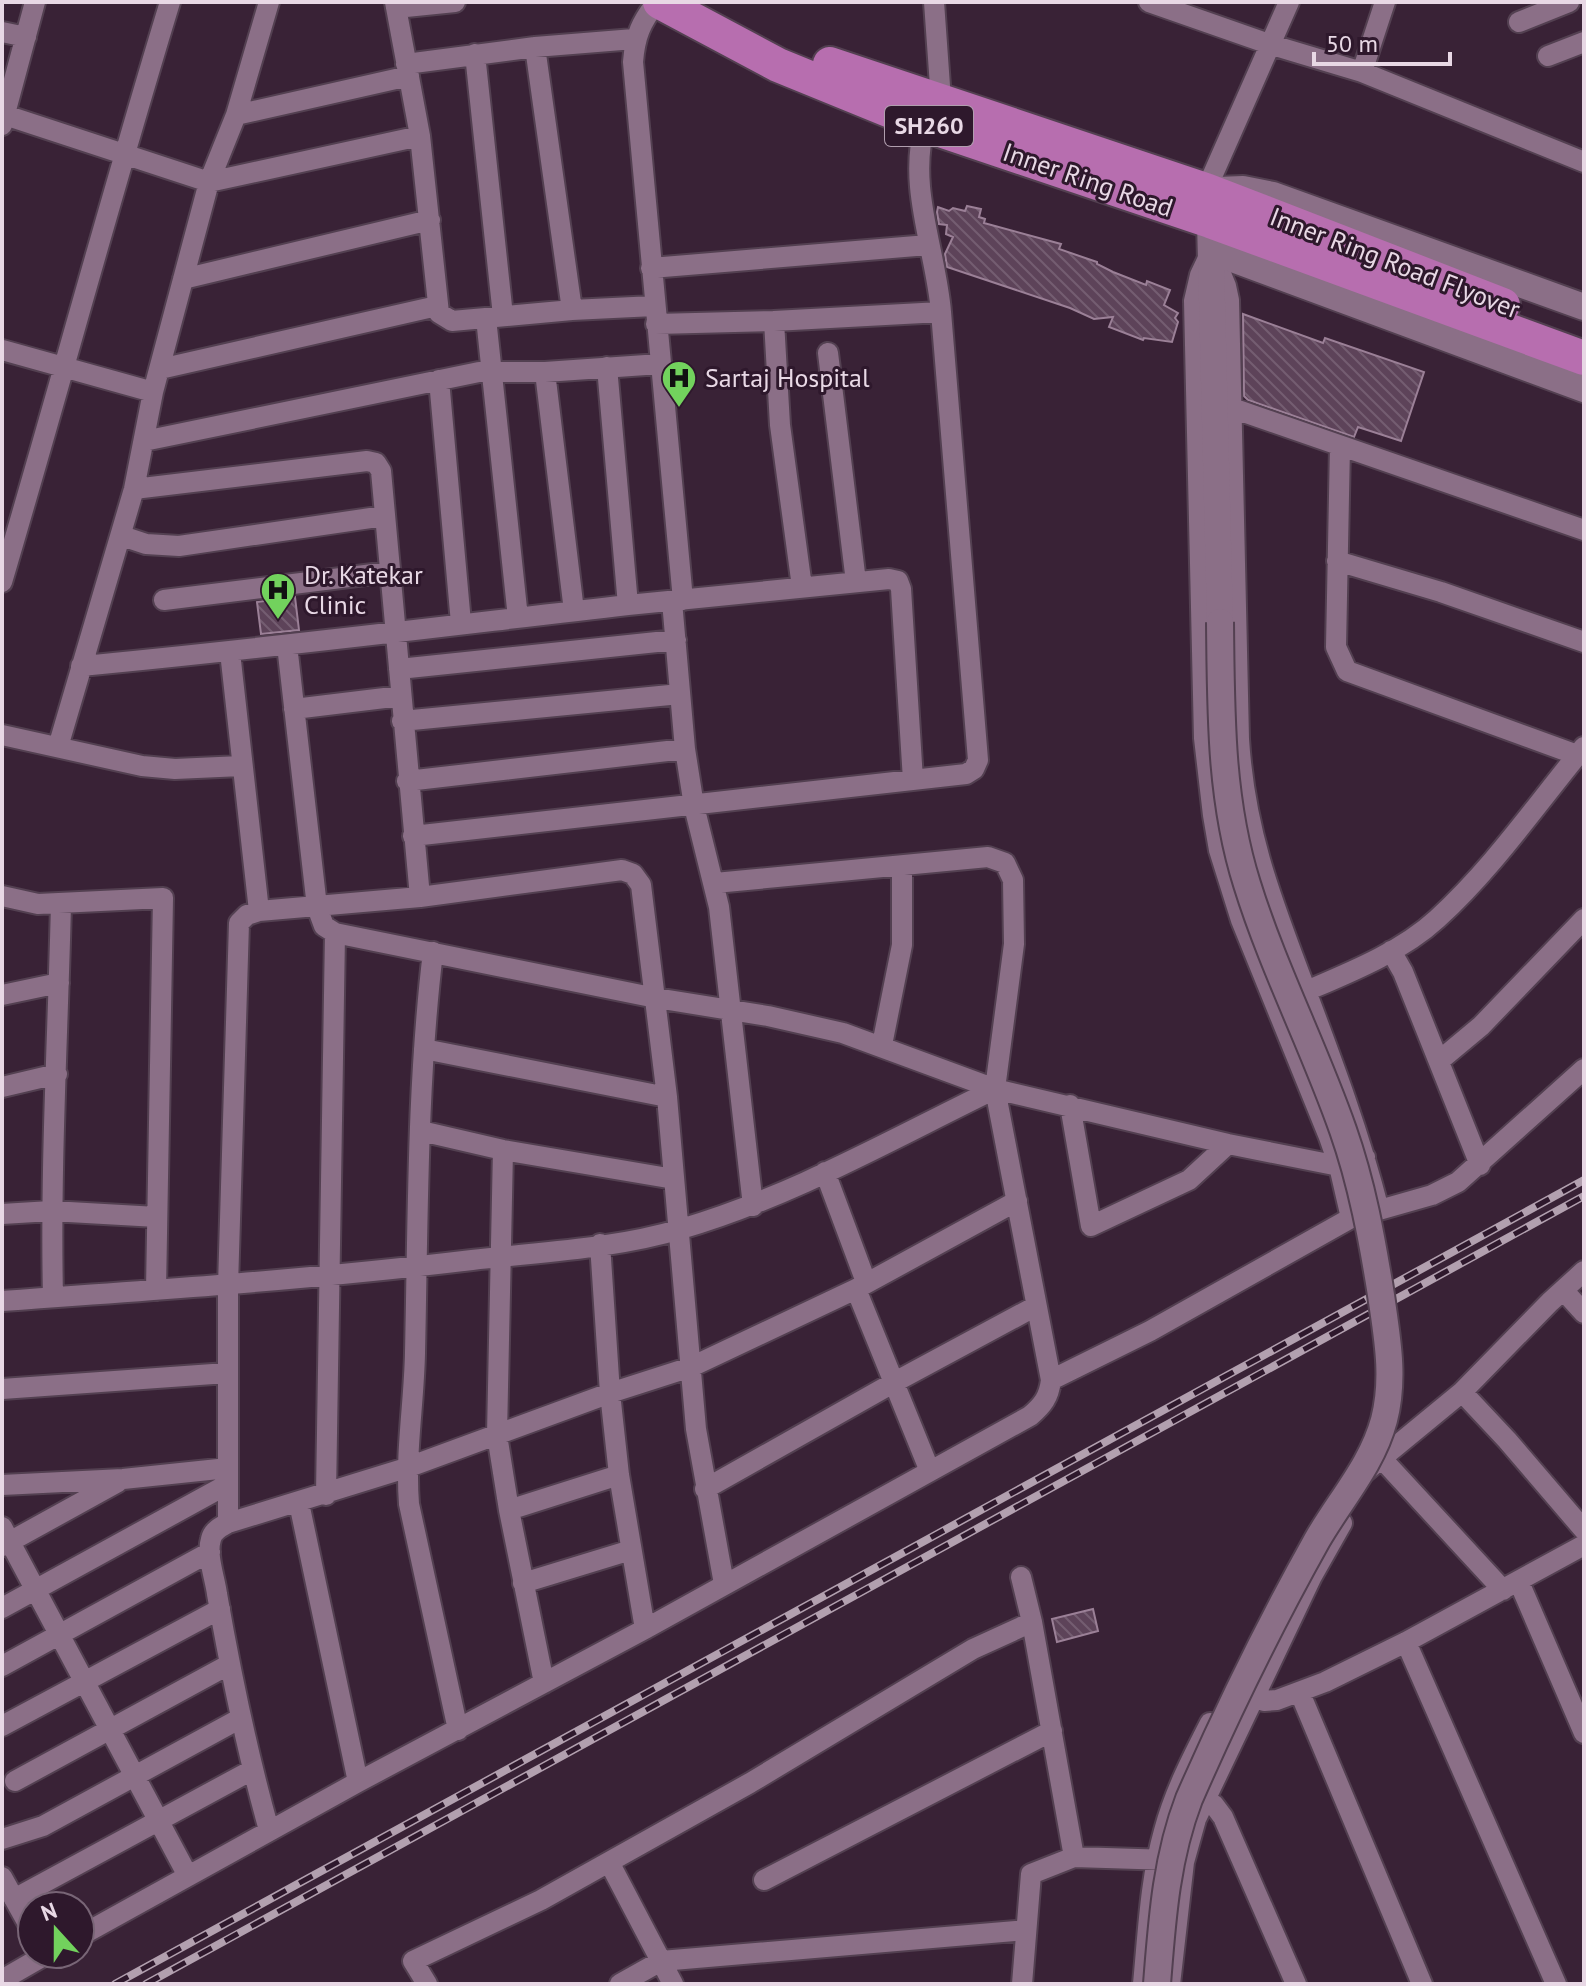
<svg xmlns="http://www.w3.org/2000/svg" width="1586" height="1986" viewBox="0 0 1586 1986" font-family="'PT Sans',sans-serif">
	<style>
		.building { fill: url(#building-back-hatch); stroke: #9b8097; stroke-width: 2 }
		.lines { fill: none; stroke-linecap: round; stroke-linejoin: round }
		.street-casing { stroke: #534051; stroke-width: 24 }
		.secondary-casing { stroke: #534051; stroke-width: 30 }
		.highway-casing { stroke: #534051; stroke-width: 38 }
		.street { stroke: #8b6f87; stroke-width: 20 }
		.secondary { stroke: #8b6f87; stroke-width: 26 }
		.highway { stroke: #b76eaf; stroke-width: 34 }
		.rail-casing { stroke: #b2a0af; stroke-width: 8 }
		.rail { stroke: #2e182c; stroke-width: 5; stroke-dasharray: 15; stroke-linecap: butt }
		.secondary-bridge-casing { stroke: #534051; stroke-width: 30; stroke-linecap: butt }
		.secondary-bridge { stroke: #8b6f87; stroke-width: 26 }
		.labels { text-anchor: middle; stroke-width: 6; stroke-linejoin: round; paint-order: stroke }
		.shield { fill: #2e182c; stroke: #b09eae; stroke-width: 2 }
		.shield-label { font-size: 24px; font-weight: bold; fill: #e8d8e5 }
		.street-label { font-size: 26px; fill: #e8d8e5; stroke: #2e182c }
		.poi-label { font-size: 26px; fill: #e8d8e5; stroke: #2e182c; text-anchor: start }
	</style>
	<defs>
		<pattern id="building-back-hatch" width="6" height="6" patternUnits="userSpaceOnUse" patternTransform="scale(2)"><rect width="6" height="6" fill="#5d4359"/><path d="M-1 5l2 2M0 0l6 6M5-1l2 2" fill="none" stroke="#745d71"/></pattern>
	</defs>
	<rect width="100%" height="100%" fill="#392236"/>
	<path class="building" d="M967,206L981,209L979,217L985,219L984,223L1061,244L1059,249L1097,262V264L1113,272L1146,285L1147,281L1170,290L1164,305L1178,313L1175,318L1178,322L1172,342L1144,338L1143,340L1109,327L1113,317L1094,319L1070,308L947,267L945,254L953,237L946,234L947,225L939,224L937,212L938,207L949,211L953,208L965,211Z
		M1243,314L1323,343L1325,338L1424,372L1401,441L1358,427L1354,437L1248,400L1244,396Z
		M295,597L299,630L261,634L257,602Z
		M1093,1609L1098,1631L1057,1642L1052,1619Z"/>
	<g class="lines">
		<g class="street-casing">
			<path id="street" d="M395,2L420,136L439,313L452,321L572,310L654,306
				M657,2C641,22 635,36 633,62L683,600
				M934,2L941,100
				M1149,2L1272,45L1362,72L1584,162
				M396,8L455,2
				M1519,22L1569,2
				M2,32L26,37
				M535,47L572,310
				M475,54L503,316
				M1548,56L1584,42
				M406,64L535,47L634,39
				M1362,72L1385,2
				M5,115L209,182L420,136
				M236,115L409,76
				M2,125L35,2
				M1206,190L1289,2
				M1210,254L1200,275L1194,301L1204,738L1213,815L1219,850L1241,920L1329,1137L1339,1166L1351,1218
				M1215,259L1226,286L1229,300L1239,739C1245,835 1273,903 1306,991C1333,1063 1360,1135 1379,1210
				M651,268L928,245
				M183,279L430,220
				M486,318L518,618
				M774,321L780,425L802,587
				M656,324L774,321L941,312
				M2,350L153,392
				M828,353L856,582
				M160,369L437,306
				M545,372L574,611
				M439,380L461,623
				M1232,408L1584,530
				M144,441L479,372H545L660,364
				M1340,446L1336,647L1347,671L1577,755
				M134,489L367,461L376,463L381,471L420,897
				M122,536L146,544L179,546L384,516
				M1337,561L1441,592L1584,642
				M2,582C59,389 111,195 170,2
				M164,600L389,572
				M672,601L685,749L694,806L719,907L753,1206
				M628,605L889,579L898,581L901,589L913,780
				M287,645L317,907L324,926L335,933L656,998L768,1016L843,1033L995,1089L1228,1144L1339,1166L1365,1157
				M230,652L259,911
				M81,666C264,649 446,626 628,605L607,367
				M399,669L676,640
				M294,709L401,696
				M402,721L680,694
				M2,735L142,766L175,769L241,766
				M58,747L134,489L153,392L209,182L236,115L269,2
				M407,781L685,749
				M413,836L966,774L974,769L978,760L941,312C936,251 907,186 925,125
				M2,896L38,904L163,898L156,1290
				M1391,951L1403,972L1480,1165
				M433,952C417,1084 418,1219 415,1353C414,1404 405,1453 409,1504L458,1730
				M2,995L59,983
				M1297,995C1343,975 1399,954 1437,919C1493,868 1536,805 1584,747
				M882,1045L902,945V866
				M424,1049L667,1097
				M1439,1061L1481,1026L1584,919
				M2,1087L57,1074
				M1070,1105L1091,1226L1189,1180L1228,1144
				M421,1131L503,1150L674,1179
				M503,1150L497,1435L509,1510L544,1683
				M825,1172L866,1282
				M2,1214L51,1211L157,1217
				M600,1244L610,1393L619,1475L645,1629
				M856,1289L929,1469
				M1563,1290L1584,1313
				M53,1297C50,1166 58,1034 61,903
				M2,1301C159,1290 315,1279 472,1260C540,1252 614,1249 681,1229C791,1197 892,1139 995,1089
				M1051,1380L1150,1331L1351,1218L1432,1195L1458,1182L1584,1069
				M2,1389L227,1373
				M1462,1392L1507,1440L1584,1530
				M1383,1460L1503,1590
				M1360,1476L1462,1392L1550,1302L1584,1271
				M2,1485L123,1479L228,1468
				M705,1489L893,1383L1036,1306
				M326,1495L335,933
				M299,1503L358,1782
				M509,1510L619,1475
				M228,1523V1286L239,923L247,915L259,911L420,897L622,870L633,874L641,885L667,1097L696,1429L724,1584
				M2,1527L188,1876
				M2,1546L118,1482
				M1021,1577L1032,1622L1074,1857L1031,1874L1022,1984
				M1519,1582L1584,1733
				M523,1583L631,1550
				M2,1608L228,1484
				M1406,1642L1556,1984
				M2,1666L210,1552
				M1243,1693L1264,1701L1277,1700L1325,1682L1406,1642L1584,1545
				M1300,1693L1422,1984
				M2,1726L220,1609
				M15,1781L230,1664
				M1195,1793L1214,1805L1223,1817L1296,1984
				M269,1830C247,1752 231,1674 217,1594C215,1578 206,1555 211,1539C213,1530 221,1527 228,1523L406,1468L610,1393L691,1367L856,1289L1017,1201
				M2,1839L43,1826L241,1718
				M1074,1857L1170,1860
				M609,1862L673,1984
				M2,1877L32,1931
				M764,1880L1052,1731
				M14,1899L252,1770
				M80,1936L358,1782L645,1629L1030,1416C1043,1405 1049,1397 1051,1380L995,1089L1014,944L1013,880L1005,863L988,857L715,883
				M2,1980L47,1954
				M427,1984L413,1961L541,1900L750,1783L973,1649L1032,1622
				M620,1984L661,1961L1026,1930
				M1143,1984C1148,1933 1150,1880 1164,1831C1174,1793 1192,1758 1210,1723
				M1170,1984L1184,1862L1196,1819L1312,1576L1342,1523"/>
		</g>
		<g class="secondary-casing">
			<path id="secondary" d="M1218,190L1243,189L1273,195L1584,307
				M1210,221L1220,622
				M1211,251L1584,389"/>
		</g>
		<g class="highway-casing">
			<path id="highway" d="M660,2L778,65L925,125L1210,221L1584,358
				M830,64L1206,190L1503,305"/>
		</g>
		<use href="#street" class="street"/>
		<use href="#secondary" class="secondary"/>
		<use href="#highway" class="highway"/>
		<g class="rail-casing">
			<path id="rail" d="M115,1984L1584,1180
				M146,1984L1584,1196"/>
		</g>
		<use href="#rail" class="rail"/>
		<g class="secondary-bridge-casing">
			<path id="secondary-bridge" d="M1157,1984C1162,1921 1166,1859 1189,1799C1227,1712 1270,1624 1317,1540C1340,1500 1372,1465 1384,1420C1395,1378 1387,1337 1381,1295C1372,1239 1362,1184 1343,1130C1314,1047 1273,968 1247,884C1220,799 1221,711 1220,622"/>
		</g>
		<use href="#secondary-bridge" class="secondary-bridge"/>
	</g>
	<defs>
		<g id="hospital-pin" transform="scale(1.8)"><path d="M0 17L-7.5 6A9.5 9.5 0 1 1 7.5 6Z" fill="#72d25d" stroke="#2e182c"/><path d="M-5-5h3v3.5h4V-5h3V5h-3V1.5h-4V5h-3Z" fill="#111"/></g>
	</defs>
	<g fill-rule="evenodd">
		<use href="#hospital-pin" x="679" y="378"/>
		<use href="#hospital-pin" x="278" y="590"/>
	</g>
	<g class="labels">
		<rect class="shield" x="885" y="106" width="88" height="40" rx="6"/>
		<g class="shield-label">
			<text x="929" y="134">SH260</text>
		</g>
		<g class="street-label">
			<text transform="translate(1088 180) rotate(19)" y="9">Inner Ring Road</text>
			<text transform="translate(1395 263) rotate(21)" y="9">Inner Ring Road Flyover</text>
		</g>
		<g class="poi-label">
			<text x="705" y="387">Sartaj Hospital</text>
			<text x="304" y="584">Dr. Katekar<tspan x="304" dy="30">Clinic</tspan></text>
		</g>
	</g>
	<rect width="1586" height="1986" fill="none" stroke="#e8d8e5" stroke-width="8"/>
	<g transform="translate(56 1930) rotate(339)"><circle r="38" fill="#2e182c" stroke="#786576" stroke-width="2"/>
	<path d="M0-6L14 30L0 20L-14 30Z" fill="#72d25d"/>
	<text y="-12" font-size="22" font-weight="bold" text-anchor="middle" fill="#e8d8e5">N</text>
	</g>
	<path d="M1314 52v12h136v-12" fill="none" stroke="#e8d8e5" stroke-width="4"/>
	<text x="1326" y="52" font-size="24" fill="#e8d8e5" stroke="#2e182c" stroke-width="6" paint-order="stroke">50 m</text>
</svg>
